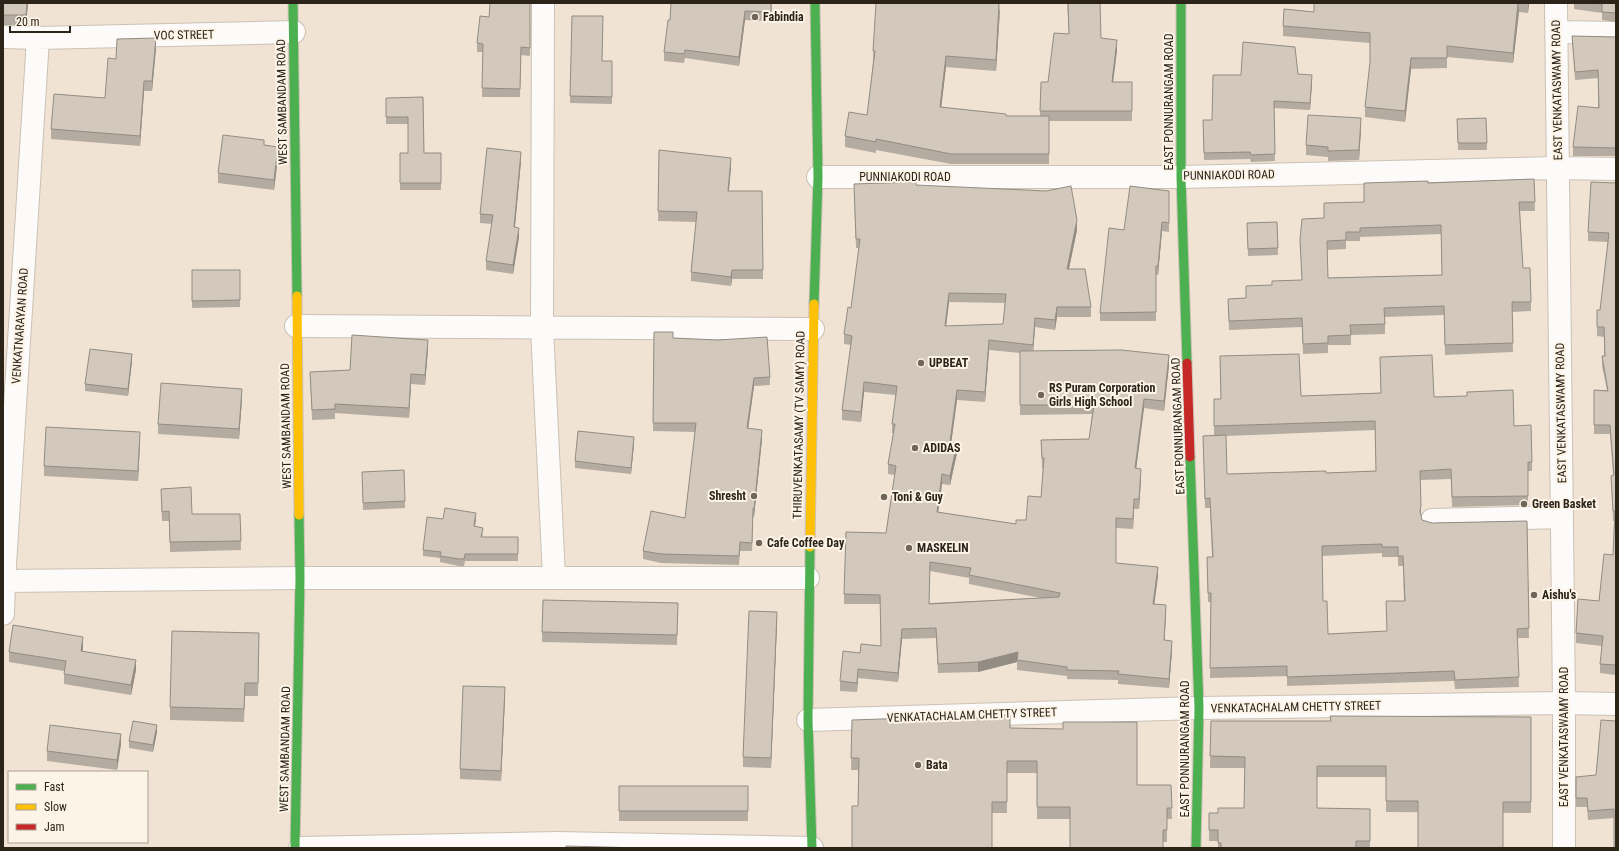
<svg xmlns="http://www.w3.org/2000/svg" width="1619" height="851" viewBox="0 0 1619 851" font-family="'Roboto Condensed',sans-serif">
	<style>
		.lines { fill: none; stroke-linecap: round; stroke-linejoin: round }
		.street-casing { stroke: #cbc1b5; stroke-width: 24 }
		.fast-casing { stroke: #cbc1b5; stroke-width: 11 }
		.slow-casing { stroke: #cbc1b5; stroke-width: 11 }
		.jam-casing { stroke: #cbc1b5; stroke-width: 11 }
		.street { stroke: #fdfbf9; stroke-width: 22 }
		.fast { stroke: #4caf50; stroke-width: 9 }
		.slow { stroke: #ffc107; stroke-width: 9 }
		.jam { stroke: #c62828; stroke-width: 9 }
		.wall { fill: #b5aca1; fill-rule: evenodd }
		.shaded-wall { fill: #938c83 }
		.building { fill: #d2c8bb; stroke: #938c83; fill-rule: evenodd }
		.poi-dot { fill: #71665a; stroke: #fdf4e8; stroke-width: 1.5 }
		.labels { text-anchor: middle; stroke-width: 4; stroke-linejoin: round; paint-order: stroke }
		.poi-label { font-size: 12px; font-weight: bold; fill: #2c2319; stroke: #fdf4e8; text-anchor: start }
		.street-label { font-size: 12px; fill: #2c2319; stroke: #fdf4e8 }
	</style>
	<rect width="100%" height="100%" fill="#f0e3d4"/>
	<g class="lines">
		<g class="street-casing">
			<path id="street" d="M543,3L542,328L554,577
				M1556,3L1564,703V848
				M1557,32L1616,33
				M3,37L38,38L294,32
				M818,177H1181L1558,168L1616,169
				M296,326L813,329
				M1432,520L1562,517
				M3,581L300,578H808
				M3,614L4,581L38,38
				M808,720L1199,708L1564,703L1616,704
				M300,848L557,843L812,848"/>
		</g>
		<g class="fast-casing">
			<path id="fast" d="M293,3L297,296
				M1181,3V177L1187,363
				M814,304L818,177L815,3
				M1190,457L1199,708L1196,848
				M810,547L808,720L812,848
				M295,848L300,578L299,515"/>
		</g>
		<g class="slow-casing">
			<path id="slow" d="M297,296L299,515
				M810,547L814,304"/>
		</g>
		<g class="jam-casing">
			<path id="jam" d="M1187,363L1190,457"/>
		</g>
		<use href="#street" class="street"/>
		<use href="#fast" class="fast"/>
		<use href="#slow" class="slow"/>
		<use href="#jam" class="jam"/>
	</g>
	<path class="wall" d="M3,3H28L26,25H3Z
		M47,3H65V4Z
		M530,3V56L521,55L520,97H482L483,52H477V43Z
		M772,3L771,21L745,20L739,66L685,58L684,63L664,61V52L670,20Z
		M1067,3H1100L1101,38L1117,50L1113,82H1132V121H1049V164H951L876,150V153L845,147V136L867,115L873,62V51L1000,10L996,71L946,67L941,107L1006,116H1040L1041,82H1048L1069,34Z
		M1314,3H1529L1528,13L1519,12L1513,63L1447,57V68L1411,69L1405,122L1365,117V107L1370,63V43L1283,36V26L1314,12Z
		M1574,3H1616V22L1602,20V13L1574,9Z
		M572,16L602,61H612V104L570,103Z
		M1572,36L1616,37V156H1573V147L1598,108V78L1575,80Z
		M156,48L152,91H144L140,146L51,139V129L105,98L116,59Z
		M1298,74L1312,82L1310,110L1274,108L1275,161L1251,162L1250,159L1204,160L1203,120H1212L1241,75Z
		M423,97L424,153H441V190H400V153H408V124H386V98Z
		M1486,118L1487,150H1458L1457,119Z
		M1361,128L1359,160L1328,161V157L1306,155V145Z
		M264,145L278,157L274,190L218,183V173Z
		M659,150L731,167L729,191H762L763,279H732L731,286L691,281V272L696,222L658,221Z
		M521,161L515,227L519,237L513,274L486,270V261L492,224L480,223V214Z
		M1534,179L1535,211H1520L1523,268L1531,302V311L1512,312L1513,352L1445,355L1444,315L1385,317V334L1351,335V345H1328V353L1303,354L1302,327L1229,330L1228,299L1246,298L1272,285L1302,280L1300,240L1324,218L1364,202L1428,183ZM1441,234L1442,275L1328,278L1327,250L1346,249V241H1360V237Z
		M1616,183V675L1600,673V664L1602,646L1576,643V633L1599,601L1613,555L1614,521H1613L1611,476L1613,475L1610,434H1594V390H1607L1602,366V356H1604V337L1597,336V310H1600L1608,242L1588,241V232Z
		M916,185L1077,230L1069,269L1091,307V317H1057L1055,330L1035,327L1033,351L1169,365L1164,411L1144,408L1136,468L1141,478L1139,509H1134L1133,529L1116,528V563L1158,576L1154,605L1166,615L1164,640L1172,651L1169,688L1118,684V680L1067,679V676L1017,670V662L978,672L938,673L936,638L902,639L898,682L858,678L857,692L840,691V681L860,653L881,646L880,604H844V594L886,533L895,475L888,474V464L894,433H892V424L896,395L864,392L861,422L842,420V410L851,345L844,344V334L851,308L859,248H856L854,193ZM949,302L1005,303L1003,324L946,326ZM989,350L1020,353V415L1092,414L1089,439L1041,440L1042,468H1043L1041,497L1026,520L1016,524L938,512L942,484L950,485L957,453L951,443L957,400L985,402ZM930,571L969,578V584L1041,598L929,603Z
		M1169,191V232L1162,231L1158,275H1156V321H1100V313L1124,230Z
		M1277,222L1278,255L1248,256L1247,223Z
		M192,270H240V307L192,308Z
		M654,332L673,338L770,377V385L754,386L748,429L762,439L754,517H753L752,551H740L739,565L661,563L643,559V551L685,518L695,432L653,431Z
		M428,349L425,385L411,384L409,418L335,413V419L312,420L310,372L350,370Z
		M1220,356L1301,396L1381,393L1380,357L1434,397L1514,426L1532,462V471H1528V505L1452,507L1451,479L1420,480L1421,516L1422,520L1432,523L1527,521L1529,638H1517L1519,687L1455,689L1454,681L1287,686V676L1210,678L1211,602H1208L1207,557H1212L1210,508H1205L1203,436L1214,435V399H1221ZM1375,430L1376,471L1326,473L1227,474L1226,436ZM1382,553V557H1398V566H1403L1404,601H1386L1387,631L1328,634L1323,601L1322,556Z
		M132,361L128,396L85,391V384Z
		M242,399L239,439L158,434V424Z
		M140,442L138,481L44,476V466Z
		M634,444L631,474L575,468V461Z
		M362,479L405,501V508L363,510Z
		M161,489L192,514H240L241,550L170,552L169,521H162Z
		M443,519H476L475,526L483,534L482,537H518V561H465L464,566H459L440,562V558L423,556V550Z
		M678,603L677,645L542,642V632Z
		M777,622L771,768L743,767V757Z
		M259,646L258,696H245L244,722L170,720V707Z
		M83,647V651L136,670L131,695L64,684V671L9,662V652Z
		M505,697L501,781L460,779V769Z
		M1531,717V813L1386,812V777H1317V808L1370,809V848H1218V841H1209V813H1218L1244,808L1245,768H1210L1211,721H1330Z
		M852,720L1010,728L1137,785H1171L1172,819H1167V842H1163L1070,819H1037V773H1007V813H992L858,806V770H851Z
		M1616,721L1614,818L1588,820L1587,807H1576V777L1596,775Z
		M157,732L153,752L129,748V741Z
		M121,744L117,770L47,761V751Z
		M619,786H748V821H619Z"/>
	<path class="shaded-wall" d="M27,3H28L26,25V15Z
		M1000,3V10L996,71V60Z
		M1519,3V12L1513,63V53Z
		M1528,3H1529L1528,13Z
		M745,11V20L739,66V57Z
		M156,38V48L152,91V81Z
		M1117,40V50L1112,91V82Z
		M946,56V67L940,118V107Z
		M1411,58V69L1405,122V111Z
		M1312,75V82L1310,110V103Z
		M144,81V91L140,146V136Z
		M1361,118V128L1359,160V150Z
		M278,147V157L274,190V180Z
		M521,152V161L514,236V227Z
		M731,158V167L728,200V191Z
		M1077,220V230L1067,278V269Z
		M1162,222V231L1158,275V266Z
		M519,228V237L513,274V265Z
		M732,270V279L731,286V277Z
		M949,293V302L945,335V326Z
		M1057,307V317L1055,330V320Z
		M1035,318V327L1033,354V345Z
		M428,340V349L425,385V375Z
		M989,340V350L985,402V392Z
		M132,354V361L128,396V389Z
		M1169,355V365L1164,411V401Z
		M411,374V384L409,418V408Z
		M754,378V386L747,437V428Z
		M864,382V392L861,422V412Z
		M242,389V399L239,439V429Z
		M957,390V400L950,452V442Z
		M1144,399V408L1135,478V468Z
		M762,430V439L754,517V509Z
		M140,432V442L138,481V471Z
		M634,437V444L631,474V468Z
		M957,444V453L950,485V476Z
		M1141,469V478L1139,509V499Z
		M942,474V484L937,521V512Z
		M1134,499V509L1133,529V519Z
		M476,513V519L474,533V526Z
		M1158,567V576L1153,614V604Z
		M1166,605V615L1164,650V640Z
		M777,612V622L771,768V758Z
		M902,629V639L898,682V673Z
		M83,637V647L81,661V651Z
		M1172,641V651L1169,688V679Z
		M1018,652L1017,662L978,672V662Z
		M136,660V670L131,695V685Z
		M858,669V678L857,692V683Z
		M505,687V697L501,781V771Z
		M157,725V732L153,752V745Z
		M121,734V744L117,770V760Z"/>
	<path class="building" d="M3,3H27L26,15H3Z
		M490,3H530V48L521,47L520,89L482,88L483,44L477,43L480,16L489,17Z
		M671,3H771V12L745,11L739,57L685,50L684,54L664,52L668,20H670Z
		M876,3H999L996,60L946,56L940,107L1006,114V116H1049V154H951L876,139V142L845,136L849,112L867,115L875,51H873Z
		M1068,3H1100L1101,38L1117,40L1112,82H1132V111H1040L1041,82H1048L1054,33L1069,34Z
		M1314,3H1518L1513,53L1447,46V58H1411L1405,111L1365,107L1370,62V33L1283,26L1284,9L1314,12Z
		M1591,3H1616V13L1602,12V4Z
		M572,16H603L602,61H612V97L570,96Z
		M1572,36L1616,37V148L1573,147L1578,106L1599,108L1598,70L1575,72Z
		M156,38L152,81H144L140,136L51,129L54,94L105,98L108,58L116,59L117,39Z
		M1243,42L1295,47L1298,74L1312,75L1310,103L1274,101L1275,154L1251,155L1250,152L1204,153L1203,120H1212L1213,75H1241Z
		M423,97L424,153H441V183H400V153H408V117H386V98Z
		M1308,115L1361,118L1359,150L1328,151V147L1306,145Z
		M1486,118L1487,143H1458L1457,119Z
		M223,135L264,140V145L278,147L274,180L218,173Z
		M487,148L521,152L514,227L519,228L513,265L486,261L493,215L480,214Z
		M659,150L731,158L728,191H762L763,270H732L731,277L691,272L697,212L658,211Z
		M1534,179L1535,202H1519L1523,268H1530L1531,302H1512L1513,343L1445,345L1444,306L1384,308L1385,324L1350,325L1351,335L1328,336V343L1303,344L1302,318L1229,321L1228,299L1246,298V286L1272,285V281L1302,280L1300,240L1302,219L1324,218V203L1364,202V183L1428,181V183ZM1441,225L1442,275L1328,278L1327,241L1346,240V232H1360V228Z
		M916,182V185L1046,191L1071,186L1077,220L1067,269H1085L1091,307H1057L1055,320L1035,318L1033,345L989,340L985,392L957,390L950,442L957,444L950,476L942,474L937,512L1016,524V520H1026L1028,496L1041,497L1044,458H1042L1041,440L1089,439L1094,405H1020V351L1121,350L1169,355L1164,401L1144,399L1135,468L1141,469L1139,499H1134L1133,519L1116,518V563L1158,567L1153,604L1166,605L1164,640L1172,641L1169,679L1118,674L1119,671L1067,670V667L1017,660L1018,652L978,662L938,664L936,628L902,629L898,673L858,669L857,683L840,681L843,651L860,653L861,644L881,646L880,595L844,594L846,532L886,533L896,466L888,464L895,424H892L897,386L864,382L861,412L842,410L852,336L844,334L848,307L851,308L860,239H856L854,184ZM949,293L1006,294L1003,324L945,326ZM930,562L971,568L969,575L1060,593L1059,597L929,604Z
		M1591,182L1616,183V665L1600,664L1603,636L1576,633L1578,599L1599,601L1604,554L1613,555L1615,511H1613L1611,476L1614,475L1610,425H1594V390L1608,391L1602,356H1605L1604,327H1597V310H1600L1609,233L1588,232Z
		M1130,186L1169,191V223L1162,222L1158,266H1156V312L1100,313L1109,228L1124,230Z
		M1277,222L1278,248L1248,249L1247,223Z
		M192,270H240V300L192,301Z
		M654,332H673V338L718,340L767,337L770,377L754,378L747,428L762,430L754,509L753,508L752,543L740,542L739,556L661,554L643,551L651,511L685,518L696,423H653Z
		M352,335L428,340L425,375L411,374L409,408L335,404V409L312,410L310,372L350,370Z
		M90,349L132,354L128,389L85,384Z
		M1299,354L1301,396L1381,393L1380,357L1432,355L1434,397L1467,396V392L1513,390L1514,426L1531,425L1532,462H1528V496L1452,497L1451,469L1420,471L1421,505L1420,511L1422,520L1432,523L1527,521L1529,628L1517,629L1519,677L1455,680L1454,671L1287,677V666L1210,668L1211,593H1208L1207,557H1213L1210,498L1205,499L1203,436L1226,435L1227,474L1326,471V473L1376,471L1375,421L1214,426V399H1221L1220,356ZM1382,544V547H1398V556H1403L1405,601H1386L1387,631L1328,634L1327,601H1323L1322,546Z
		M161,383L242,389L239,429L158,424Z
		M46,427L140,432L138,471L44,466Z
		M578,431L634,437L631,468L575,461Z
		M404,470L405,501L363,503L362,472Z
		M191,487L192,514H240L241,541L170,542L169,511L162,512L161,489Z
		M445,508L476,513L474,526L483,528L481,537H518V554H465L464,559H459L440,556L441,552L423,550L427,517L443,519Z
		M543,600L678,603L677,635L542,632Z
		M749,611L777,612L771,758L743,757Z
		M13,625L83,637L81,651L136,660L131,685L64,674L66,661L9,652Z
		M172,631L259,633L258,683H245L244,709L170,707Z
		M463,686L505,687L501,771L460,769Z
		M1010,715V728L1063,729V722H1137V785H1171L1172,808H1167V830H1163V848H1070V807H1037V761H1007V802H992V848H852V806H858L859,758H851L852,720L940,717L978,718V716Z
		M1330,716L1531,717V802H1503V848H1418V801H1386V766H1317V808L1370,809V841H1356V848H1221V843H1218V830H1209V813H1218V808H1244L1245,757L1210,756L1211,721H1331Z
		M1601,720L1616,721V848H1614V809L1588,811L1587,798H1576V777L1596,775Z
		M133,721L157,725L153,745L129,741Z
		M50,725L121,734L117,760L47,751Z
		M619,786H748V811H619Z
		M566,846L642,848H566Z"/>
	<g class="poi-dot">
		<circle cx="755" cy="17" r="4"/>
		<circle cx="921" cy="363" r="4"/>
		<circle cx="1041" cy="395" r="4"/>
		<circle cx="915" cy="448" r="4"/>
		<circle cx="754" cy="496" r="4"/>
		<circle cx="884" cy="497" r="4"/>
		<circle cx="1524" cy="504" r="4"/>
		<circle cx="759" cy="543" r="4"/>
		<circle cx="909" cy="548" r="4"/>
		<circle cx="1534" cy="595" r="4"/>
		<circle cx="918" cy="765" r="4"/>
	</g>
	<g class="labels">
		<g class="poi-label">
			<text x="763" y="21">Fabindia</text>
			<text x="929" y="367">UPBEAT</text>
			<text x="1049" y="392">RS Puram Corporation<tspan x="1049" dy="14">Girls High School</tspan></text>
			<text x="923" y="452">ADIDAS</text>
			<text x="746" y="500" text-anchor="end">Shresht</text>
			<text x="892" y="501">Toni &amp; Guy</text>
			<text x="1532" y="508">Green Basket</text>
			<text x="767" y="547">Cafe Coffee Day</text>
			<text x="917" y="552">MASKELIN</text>
			<text x="1542" y="599">Aishu's</text>
			<text x="926" y="769">Bata</text>
		</g>
		<g class="street-label">
			<text transform="translate(184 35) rotate(-1)" y="4">VOC STREET</text>
			<text transform="translate(1557 90) rotate(-91)" y="4">EAST VENKATASWAMY ROAD</text>
			<text transform="translate(282 102) rotate(-91)" y="4">WEST SAMBANDAM ROAD</text>
			<text transform="translate(1169 102) rotate(-90)" y="4">EAST PONNURANGAM ROAD</text>
			<text transform="translate(1229 175) rotate(-1)" y="4">PUNNIAKODI ROAD</text>
			<text x="905" y="181">PUNNIAKODI ROAD</text>
			<text transform="translate(20 326) rotate(-86)" y="4">VENKATNARAYAN ROAD</text>
			<text transform="translate(1561 413) rotate(-91)" y="4">EAST VENKATASWAMY ROAD</text>
			<text transform="translate(799 425) rotate(-89)" y="4">THIRUVENKATASAMY (TV SAMY) ROAD</text>
			<text transform="translate(286 426) rotate(-91)" y="4">WEST SAMBANDAM ROAD</text>
			<text transform="translate(1178 426) rotate(-92)" y="4">EAST PONNURANGAM ROAD</text>
			<text transform="translate(1296 707) rotate(-1)" y="4">VENKATACHALAM CHETTY STREET</text>
			<text transform="translate(972 715) rotate(-2)" y="4">VENKATACHALAM CHETTY STREET</text>
			<text transform="translate(1564 737) rotate(-90)" y="4">EAST VENKATASWAMY ROAD</text>
			<text transform="translate(285 749) rotate(-89)" y="4">WEST SAMBANDAM ROAD</text>
			<text transform="translate(1185 749) rotate(-90)" y="4">EAST PONNURANGAM ROAD</text>
		</g>
	</g>
	<rect width="1619" height="851" fill="none" stroke="#2c2319" stroke-width="8"/>
	<rect x="8" y="771" width="140" height="72" fill="#fdf4e8" stroke="#a9a095"/>
	<rect x="16" y="784" width="20" height="6" fill="#4caf50" stroke="#a9a095"/>
	<text x="44" y="791" font-size="12" fill="#2c2319">Fast</text>
	<rect x="16" y="804" width="20" height="6" fill="#ffc107" stroke="#a9a095"/>
	<text x="44" y="811" font-size="12" fill="#2c2319">Slow</text>
	<rect x="16" y="824" width="20" height="6" fill="#c62828" stroke="#a9a095"/>
	<text x="44" y="831" font-size="12" fill="#2c2319">Jam</text>
	<path d="M10 26v6h60v-6" fill="none" stroke="#2c2319" stroke-width="2"/>
	<text x="16" y="26" font-size="12" fill="#2c2319" stroke="#fdf4e8" stroke-width="3" paint-order="stroke">20 m</text>
</svg>
